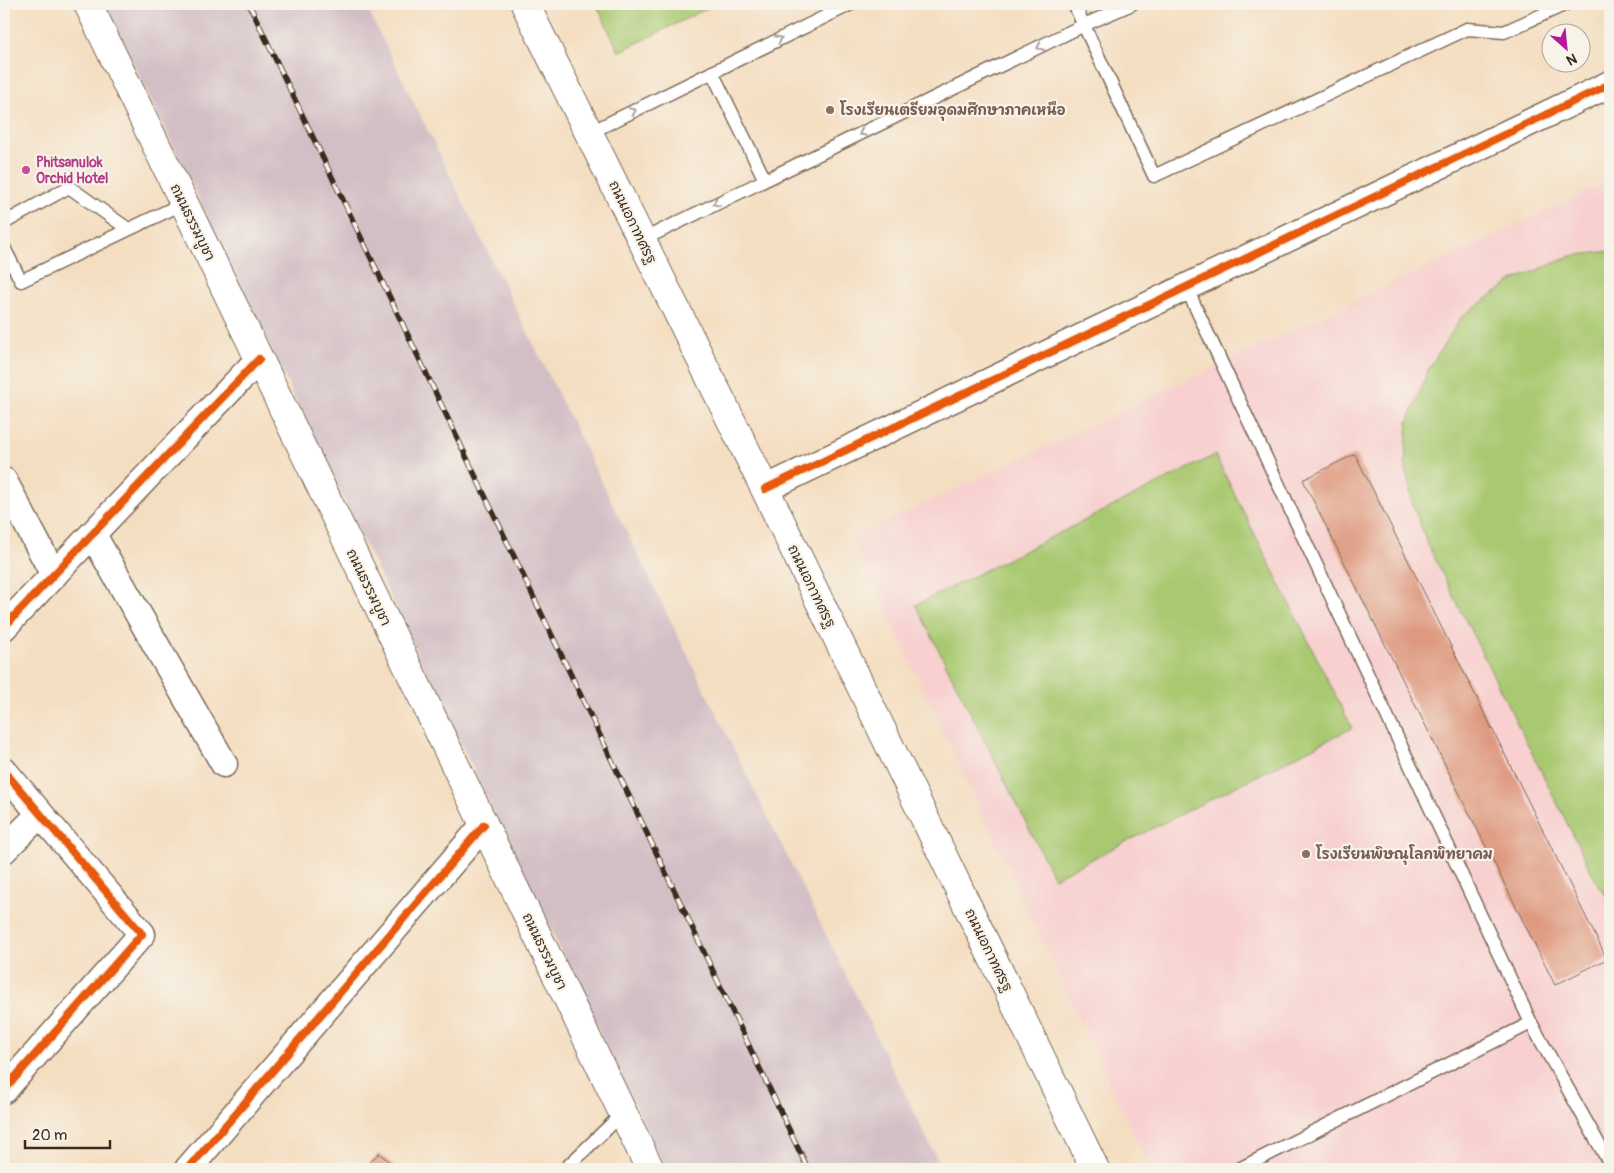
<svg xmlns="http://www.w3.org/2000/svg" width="1614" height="1173" viewBox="0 0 1614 1173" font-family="Pangolin,'Playpen Sans Thai',sans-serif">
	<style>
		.built { fill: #f7d0cf }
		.industrial { fill: #d2bec5 }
		.green { fill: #a9c971; stroke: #727a48 }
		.building { fill: #de9a80 }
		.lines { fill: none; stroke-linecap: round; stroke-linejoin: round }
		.lane-casing { stroke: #7c6957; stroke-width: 15 }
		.street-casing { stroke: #7c6957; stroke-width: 29 }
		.secondary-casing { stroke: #7c6957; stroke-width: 30 }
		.lane { stroke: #fff; stroke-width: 12 }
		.street { stroke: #fff; stroke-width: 26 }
		.secondary { stroke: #fff; stroke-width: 28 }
		.rail-casing { stroke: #3b2a1e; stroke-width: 5.5 }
		.rail { stroke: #f7f3e8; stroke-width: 4; stroke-dasharray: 11; stroke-linecap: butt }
		.cycleway-casing { stroke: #f7f3e8; stroke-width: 11 }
		.cycleway { stroke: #e8590c; stroke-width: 8 }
		.oneway { stroke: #a79f9a }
		.education-dot { fill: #8d6e63; stroke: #f7f3e8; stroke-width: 2 }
		.hotel-dot { fill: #d1479c; stroke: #f7f3e8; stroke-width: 2 }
		.labels { text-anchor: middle; stroke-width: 4.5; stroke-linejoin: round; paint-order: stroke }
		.education-label { font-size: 14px; font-weight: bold; fill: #785e54; stroke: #f7f3e8; text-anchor: start }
		.hotel-label { font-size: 14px; font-weight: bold; fill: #b23c85; stroke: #f7f3e8; text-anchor: start }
		.street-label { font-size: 14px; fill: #3b2a1e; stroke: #f7f3e8 }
	</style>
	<rect width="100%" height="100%" fill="#f7f3e8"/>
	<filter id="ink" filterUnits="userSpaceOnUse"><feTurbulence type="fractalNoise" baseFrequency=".02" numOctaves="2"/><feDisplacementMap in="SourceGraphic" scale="10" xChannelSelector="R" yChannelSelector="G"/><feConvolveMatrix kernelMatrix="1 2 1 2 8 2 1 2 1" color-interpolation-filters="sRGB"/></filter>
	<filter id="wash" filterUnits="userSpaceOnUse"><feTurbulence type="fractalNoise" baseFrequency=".0096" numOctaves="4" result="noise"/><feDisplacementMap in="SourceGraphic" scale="20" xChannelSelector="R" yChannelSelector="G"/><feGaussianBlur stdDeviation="1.12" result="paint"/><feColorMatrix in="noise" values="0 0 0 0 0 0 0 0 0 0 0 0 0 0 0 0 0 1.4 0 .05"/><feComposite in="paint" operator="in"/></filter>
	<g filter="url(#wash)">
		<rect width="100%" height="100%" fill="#f4dec1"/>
		<path class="built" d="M1610,181V1169H1150L852,538Z"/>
		<path class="industrial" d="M105,4H365L942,1169H666Z"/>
		<path class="green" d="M596,4H716L619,52Z
			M1610,251V901L1598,885L1428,545L1412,502L1405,463L1408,422L1428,370L1462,316L1514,280L1571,256Z
			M1215,455L1352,728L1054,878L916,605Z"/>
		<g id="blocks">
			<path class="building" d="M1355,454L1607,959L1555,985L1303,480Z
				M379,1153L398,1169H364Z"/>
		</g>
	</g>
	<g filter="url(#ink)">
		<use href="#blocks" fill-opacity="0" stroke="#7c6957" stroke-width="1"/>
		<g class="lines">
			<g class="lane-casing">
				<path id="lane" d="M1074,4L1154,176L1467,29L1504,32L1566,4
					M712,72L765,180
					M589,133L851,4
					M4,223L69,187L128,229
					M642,240L1084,25L1132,4
					M4,248L21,281L184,203
					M1186,287L1531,1023
					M565,1169L623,1113
					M1239,1169L1531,1023L1606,1157L1610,1159"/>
			</g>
			<g class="street-casing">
				<path id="street" d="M4,481L54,575
					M765,489L1610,84
					M93,535L224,764
					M4,627L259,359
					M4,771L142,934L4,1090
					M4,850L39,815
					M188,1169L484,825"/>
			</g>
			<g class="secondary-casing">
				<path id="secondary" d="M88,4L650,1169
					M525,4L765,489L1095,1169"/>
			</g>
			<use href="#lane" class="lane"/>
			<use href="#street" class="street"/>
			<use href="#secondary" class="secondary"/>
			<g class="rail-casing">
				<path id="rail" d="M249,4L808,1169"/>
			</g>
			<use href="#rail" class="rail"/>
			<g class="cycleway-casing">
				<path id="cycleway" d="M765,489L1610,84
					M4,627L259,359
					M4,771L142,934L4,1090
					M188,1169L484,825"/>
			</g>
			<use href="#cycleway" class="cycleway"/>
		</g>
		<defs><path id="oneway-chevron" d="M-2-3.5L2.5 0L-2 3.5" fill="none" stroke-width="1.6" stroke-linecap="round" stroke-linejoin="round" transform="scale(1.25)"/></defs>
		<g class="oneway">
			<use href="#oneway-chevron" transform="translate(779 39) rotate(-26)"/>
			<use href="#oneway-chevron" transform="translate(1040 47) rotate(154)"/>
			<use href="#oneway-chevron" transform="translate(633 111) rotate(-26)"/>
			<use href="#oneway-chevron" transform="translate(862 133) rotate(154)"/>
			<use href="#oneway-chevron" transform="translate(716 203) rotate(154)"/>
		</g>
	</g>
	<g class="education-dot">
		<circle cx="830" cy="110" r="5"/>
		<circle cx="1306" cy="854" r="5"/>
	</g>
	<circle class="hotel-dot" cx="26" cy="170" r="5"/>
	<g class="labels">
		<g class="education-label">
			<text x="840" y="115">โรงเรียนเตรียมอุดมศึกษาภาคเหนือ</text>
			<text x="1316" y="859">โรงเรียนพิษณุโลกพิทยาคม</text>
		</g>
		<g class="hotel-label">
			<text x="36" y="167">Phitsanulok<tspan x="36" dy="16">Orchid Hotel</tspan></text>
		</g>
		<g class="street-label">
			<text transform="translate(193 222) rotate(64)" y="5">ถนนธรรมบูชา</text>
			<text transform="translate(633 222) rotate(64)" y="5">ถนนเอกาทศรฐ</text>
			<text transform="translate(812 586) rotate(64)" y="5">ถนนเอกาทศรฐ</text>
			<text transform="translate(369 587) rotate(64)" y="5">ถนนธรรมบูชา</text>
			<text transform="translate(989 950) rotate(64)" y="5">ถนนเอกาทศรฐ</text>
			<text transform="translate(545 951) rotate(64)" y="5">ถนนธรรมบูชา</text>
		</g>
	</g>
	<rect width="1614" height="1173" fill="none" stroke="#f7f3e8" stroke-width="20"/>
	<g transform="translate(1566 48) rotate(153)"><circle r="24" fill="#f7f3e8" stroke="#aca397"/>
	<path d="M0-4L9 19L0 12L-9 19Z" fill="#b5179e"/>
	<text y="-8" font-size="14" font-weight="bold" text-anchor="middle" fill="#3b2a1e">N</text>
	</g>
	<path d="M25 1140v8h85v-8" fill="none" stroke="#3b2a1e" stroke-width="2.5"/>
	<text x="32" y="1140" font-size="15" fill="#3b2a1e" stroke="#f7f3e8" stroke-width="4" paint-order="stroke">20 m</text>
</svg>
